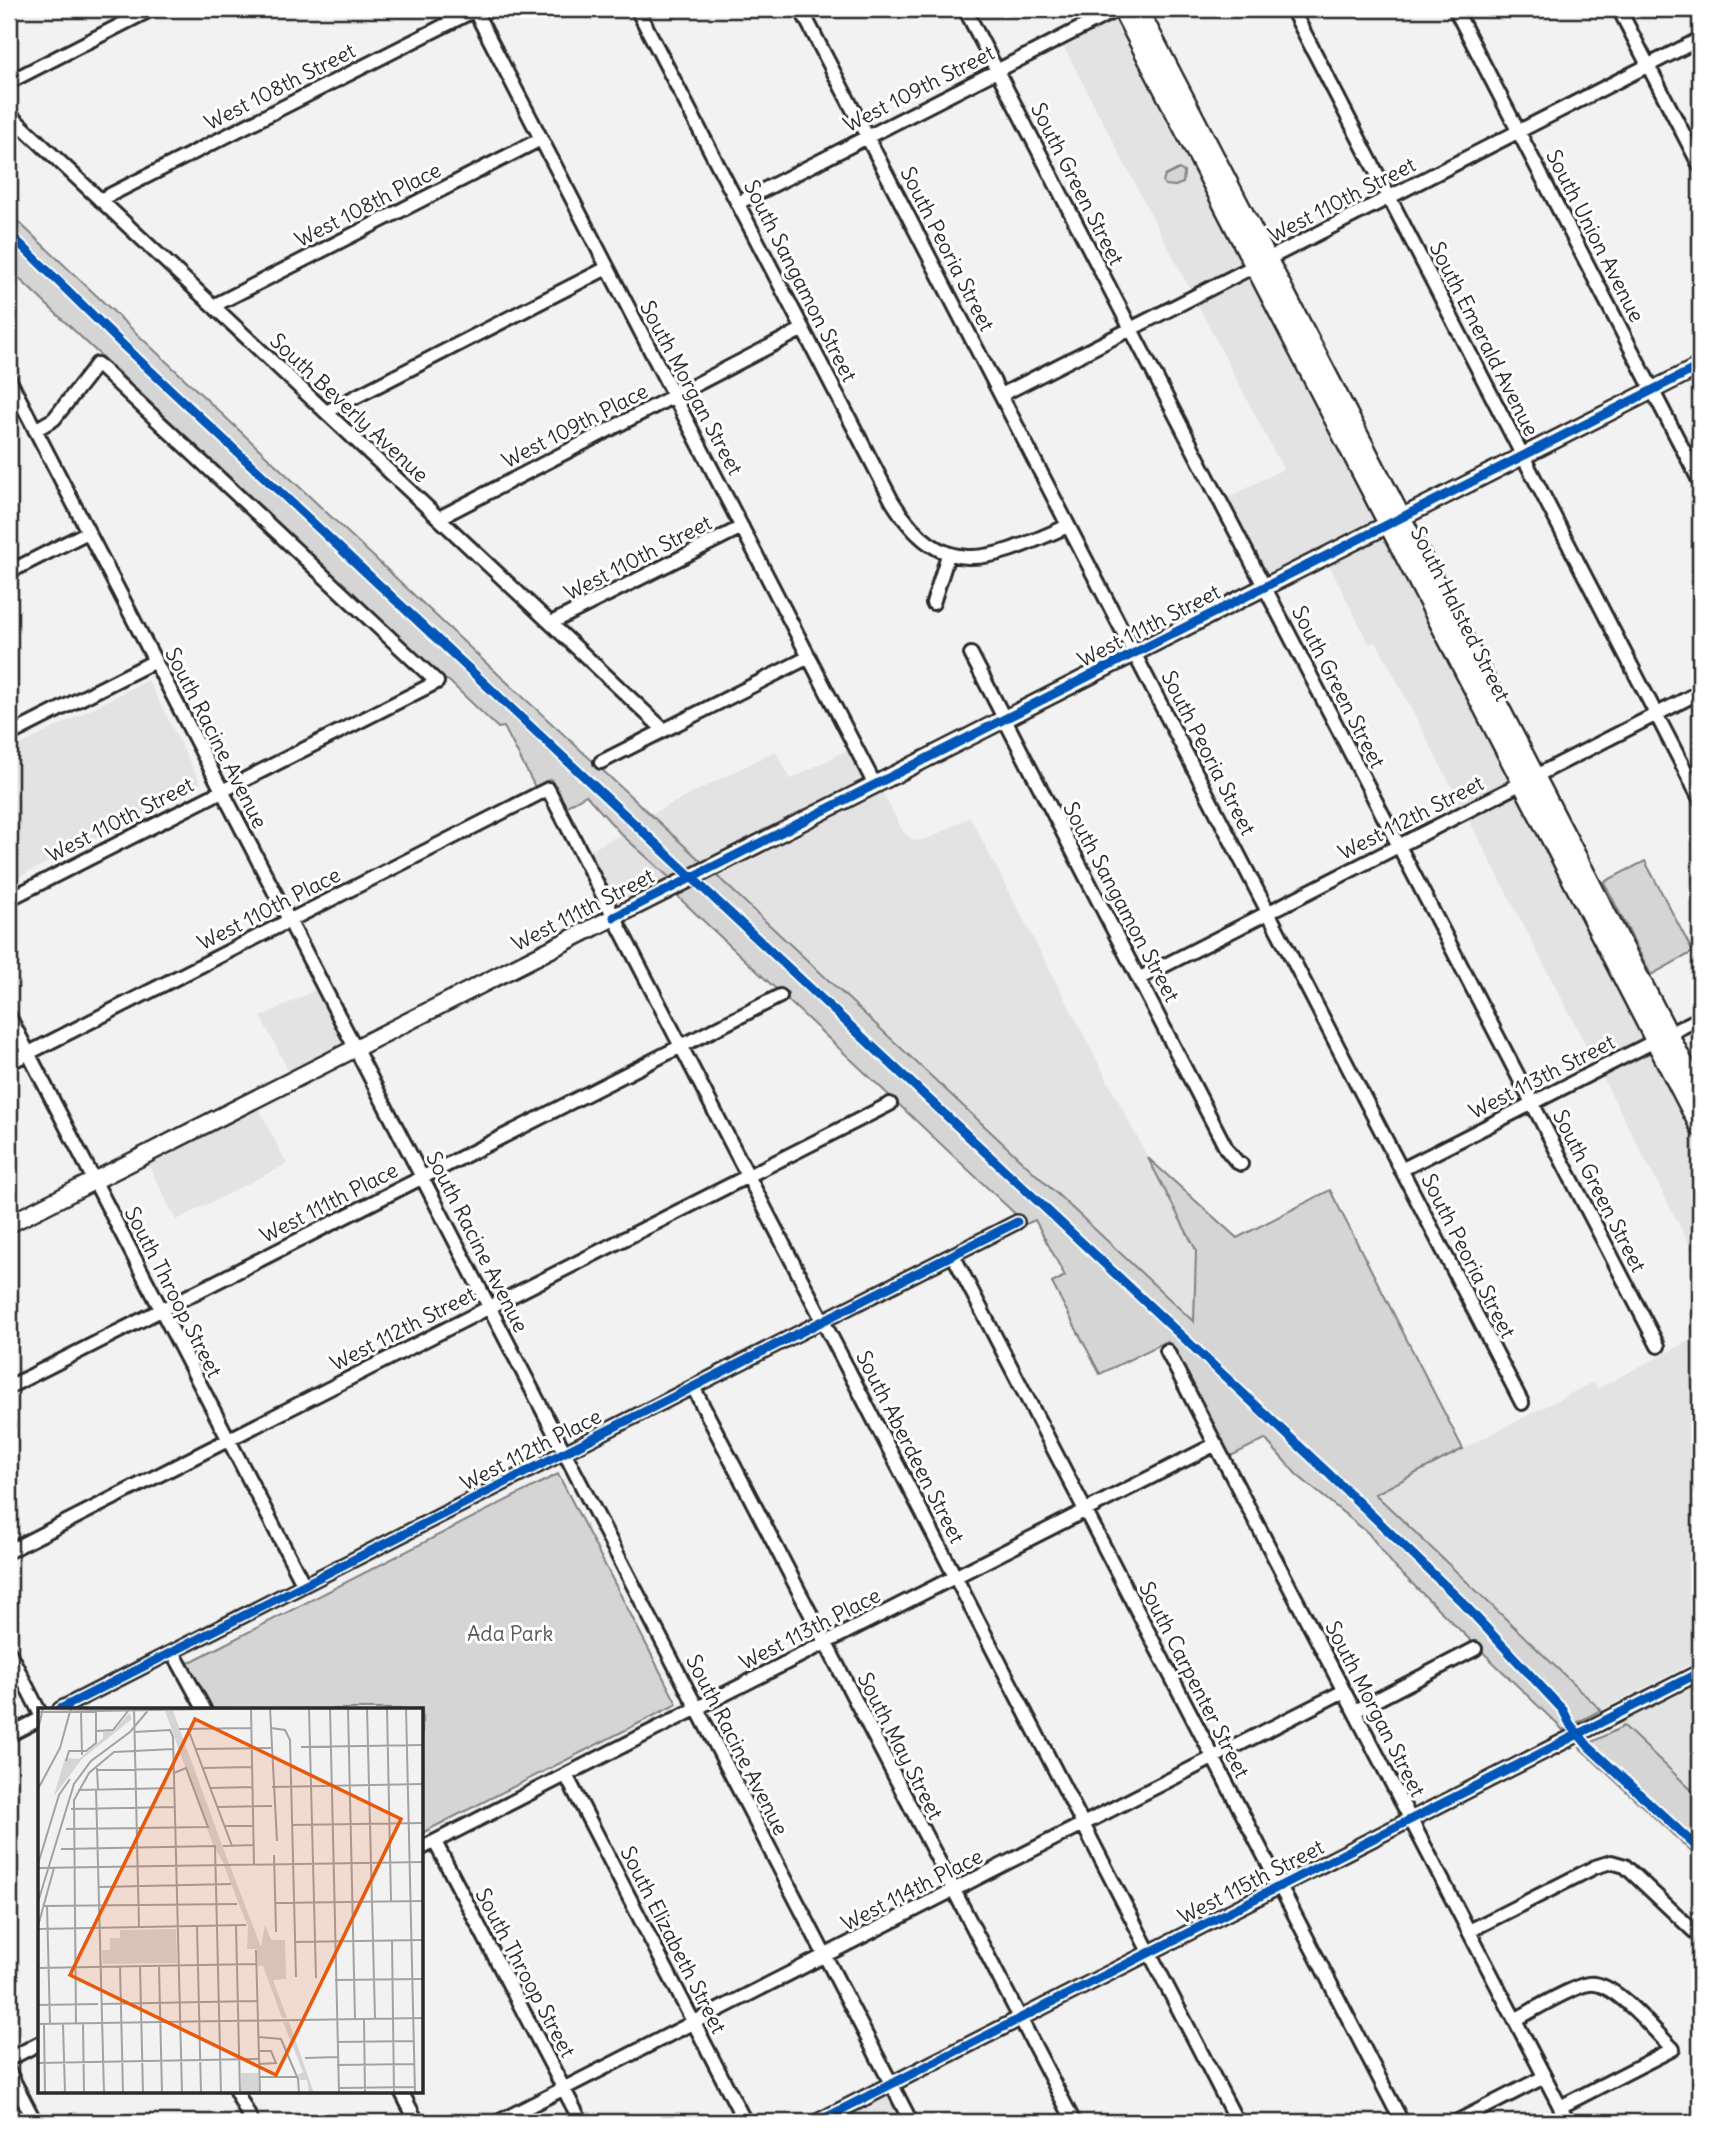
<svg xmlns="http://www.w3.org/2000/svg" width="1709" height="2131" viewBox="0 0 1709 2131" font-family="Delius,sans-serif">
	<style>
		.built { fill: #e3e3e3 }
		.green { fill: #d5d5d5; stroke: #808080; stroke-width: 2 }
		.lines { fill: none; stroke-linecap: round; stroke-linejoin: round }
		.minor-casing { stroke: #2b2b2b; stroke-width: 18 }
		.tertiary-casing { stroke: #2b2b2b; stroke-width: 19 }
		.secondary-casing { stroke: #2b2b2b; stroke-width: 21 }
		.primary-casing { stroke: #2b2b2b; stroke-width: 23 }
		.minor { stroke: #fff; stroke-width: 12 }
		.tertiary { stroke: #fff; stroke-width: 14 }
		.secondary { stroke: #fff; stroke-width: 16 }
		.primary { stroke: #fff; stroke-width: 18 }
		.cycleway-casing { stroke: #fff; stroke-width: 13 }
		.cycleway { stroke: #0057b8; stroke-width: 9 }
		.labels { text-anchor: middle; stroke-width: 6; stroke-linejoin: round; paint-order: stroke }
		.street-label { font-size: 21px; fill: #2b2b2b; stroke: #fff }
		.park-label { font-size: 21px; fill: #565656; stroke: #fff }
		.inset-road { fill: none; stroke: #a2a2a2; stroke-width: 2 }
		.view { fill: #e8590c; fill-opacity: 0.15; stroke: #e8590c; stroke-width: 3.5 }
		.inset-edge { fill: none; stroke: #2b2b2b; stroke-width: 3.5 }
	</style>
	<rect width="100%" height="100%" fill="#f2f2f2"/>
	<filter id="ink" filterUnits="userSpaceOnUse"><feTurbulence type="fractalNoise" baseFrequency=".0143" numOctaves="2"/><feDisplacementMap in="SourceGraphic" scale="14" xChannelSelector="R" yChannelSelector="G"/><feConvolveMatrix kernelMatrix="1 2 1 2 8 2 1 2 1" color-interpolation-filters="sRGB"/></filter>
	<g filter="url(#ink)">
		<path class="built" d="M1115,18L1376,519L1261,578L1222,501L1283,469L1063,45Z
			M1385,536L1700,1146V1265L1376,641L1369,644L1329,565Z
			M148,680L201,784L9,882V751Z
			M853,747L868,778L702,862L650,815L775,751L791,779Z
			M882,792L904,833L915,841L930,838L970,817L1196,1250L1194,1322L716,875Z
			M621,834L670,878L611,909L583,854Z
			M323,986L351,1041L289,1072L261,1017Z
			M259,1109L287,1164L176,1220L148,1164Z
			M1700,1335V1659L1601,1710L1375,1494L1593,1382L1597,1389Z
			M1700,1681V1798L1619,1721Z
			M892,2093L907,2122H836Z"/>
		<path class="green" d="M1179,169L1184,172L1183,183L1175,186L1165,185L1163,182L1165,176Z
			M9,213L484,661L702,862L670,878L621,834L586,795L565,807L551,779L535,787L504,727L498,728L449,681L442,678L9,269Z
			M1645,861L1693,952L1651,975L1604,882Z
			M716,875L1194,1322L1196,1250L1148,1158L1237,1238L1330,1190L1463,1449L1375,1494L1601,1710L1563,1730L1395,1567L1368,1533L1297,1475L1265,1439L1229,1457L1167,1341L1100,1374L1052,1283L1065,1276L1035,1220L1026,1224L676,895Z
			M558,1474L677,1704L422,1833V1709H212L188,1663Z
			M1624,1726L1700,1798V1860L1580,1748Z"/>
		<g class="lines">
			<g class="minor-casing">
				<path id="minor" d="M474,9L875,785
					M637,9L892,501C944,585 994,558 1068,526
					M801,9L1522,1403
					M965,9L1658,1346
					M1292,9L1700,799
					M1455,9L1700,482
					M1619,9L1700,166
					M9,82L152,9
					M9,114L664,730
					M100,200L477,9
					M738,203L1118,9
					M213,306L541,139
					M9,379L911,2122
					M1001,395L1700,39
					M9,410L21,404
					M326,412L607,268
					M439,518L803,329
					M9,572L88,532
					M933,603L948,555
					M551,623L742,527
					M971,654L1227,1150L1237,1162L1241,1164
					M9,735L155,661
					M601,762L809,657
					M9,899L437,682L97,364L54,419L35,430
					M1140,978L1700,692
					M9,1016L304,1585
					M9,1063L548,789L1237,2122
					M1401,1170L1700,1018
					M953,1255L1402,2122
					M1167,1351L1568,2122
					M9,1387L780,996
					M693,1387L1074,2122
					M9,1551L890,1104
					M9,1652L40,1713
					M173,1652L204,1709
					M60,1709L1017,1222
					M1355,1711L1475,1649
					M9,1735L40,1719
					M566,1775L745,2122
					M435,1842L581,2122
					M422,1848L1216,1444
					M1469,1931L1595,1867L1611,1862L1625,1866L1700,1937
					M1515,2020C1531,2011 1573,1986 1589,1984C1614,1980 1655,2032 1673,2049L1560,2107
					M9,2059L40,2043
					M9,2072L35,2122
					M236,2091L252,2122
					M401,2091L417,2122
					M498,2122L1344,1691
					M1456,2122L1544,2077"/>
			</g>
			<g class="tertiary-casing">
				<path id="tertiary" d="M817,2122L1700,1672"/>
			</g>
			<g class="secondary-casing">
				<path id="secondary" d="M9,1224L1700,366"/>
			</g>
			<g class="primary-casing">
				<path id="primary" d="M1122,9L1700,1127
					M1138,9L1700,1095"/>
			</g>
			<use href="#minor" class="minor"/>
			<use href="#tertiary" class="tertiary"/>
			<use href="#secondary" class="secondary"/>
			<use href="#primary" class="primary"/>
			<g class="cycleway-casing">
				<path id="cycleway" d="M9,233L124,346L1327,1472L1461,1601L1563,1710L1570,1724L1589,1747L1700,1850
					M614,917L1700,366
					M60,1709L1017,1222
					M817,2122L1700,1672"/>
			</g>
			<use href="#cycleway" class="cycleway"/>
		</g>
	</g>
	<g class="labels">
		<g class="street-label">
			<text transform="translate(280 87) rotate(-27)" y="7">West 108th Street</text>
			<text transform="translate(919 89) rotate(-27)" y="7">West 109th Street</text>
			<text transform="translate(1077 184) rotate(63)" y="7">South Green Street</text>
			<text transform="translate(1342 200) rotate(-27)" y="7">West 110th Street</text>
			<text transform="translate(368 205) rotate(-27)" y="7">West 108th Place</text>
			<text transform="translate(1595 236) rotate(63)" y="7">South Union Avenue</text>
			<text transform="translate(947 249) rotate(63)" y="7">South Peoria Street</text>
			<text transform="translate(800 281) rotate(63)" y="7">South Sangamon Street</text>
			<text transform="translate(1484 339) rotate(63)" y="7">South Emerald Avenue</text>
			<text transform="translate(691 388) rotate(62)" y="7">South Morgan Street</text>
			<text transform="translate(349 408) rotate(43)" y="7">South Beverly Avenue</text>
			<text transform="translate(575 426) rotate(-27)" y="7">West 109th Place</text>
			<text transform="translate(638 558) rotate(-27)" y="7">West 110th Street</text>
			<text transform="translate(1460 614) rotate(63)" y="7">South Halsted Street</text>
			<text transform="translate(1149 626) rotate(-27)" y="7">West 111th Street</text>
			<text transform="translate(1338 687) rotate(63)" y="7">South Green Street</text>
			<text transform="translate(216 738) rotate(63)" y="7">South Racine Avenue</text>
			<text transform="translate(1208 753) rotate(63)" y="7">South Peoria Street</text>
			<text transform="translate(1411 818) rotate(-27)" y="7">West 112th Street</text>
			<text transform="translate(120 820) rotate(-27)" y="7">West 110th Street</text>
			<text transform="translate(1121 902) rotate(62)" y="7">South Sangamon Street</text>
			<text transform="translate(269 909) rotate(-27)" y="7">West 110th Place</text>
			<text transform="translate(583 910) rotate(-27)" y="7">West 111th Street</text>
			<text transform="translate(1542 1077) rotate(-27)" y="7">West 113th Street</text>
			<text transform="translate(1599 1191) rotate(63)" y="7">South Green Street</text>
			<text transform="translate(329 1203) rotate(-27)" y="7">West 111th Place</text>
			<text transform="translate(477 1242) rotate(63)" y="7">South Racine Avenue</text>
			<text transform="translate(1468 1256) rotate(63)" y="7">South Peoria Street</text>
			<text transform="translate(173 1292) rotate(63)" y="7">South Throop Street</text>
			<text transform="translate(403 1329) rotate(-27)" y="7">West 112th Street</text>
			<text transform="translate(910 1447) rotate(63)" y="7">South Aberdeen Street</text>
			<text transform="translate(531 1450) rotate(-27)" y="7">West 112th Place</text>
			<text transform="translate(810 1629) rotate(-27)" y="7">West 113th Place</text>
			<text transform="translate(1194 1680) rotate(63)" y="7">South Carpenter Street</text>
			<text transform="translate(1375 1709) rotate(63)" y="7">South Morgan Street</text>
			<text transform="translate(737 1745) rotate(63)" y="7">South Racine Avenue</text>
			<text transform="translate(900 1746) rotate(63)" y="7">South May Street</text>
			<text transform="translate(1251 1882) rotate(-27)" y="7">West 115th Street</text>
			<text transform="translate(912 1890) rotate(-27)" y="7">West 114th Place</text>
			<text transform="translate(673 1940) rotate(63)" y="7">South Elizabeth Street</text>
			<text transform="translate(525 1973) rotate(62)" y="7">South Throop Street</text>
		</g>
		<g class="park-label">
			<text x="510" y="1641">Ada Park</text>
		</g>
	</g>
	<g transform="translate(38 1708)">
		<rect width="385" height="385" fill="#f2f2f2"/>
		<path d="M127,3H135L191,156H186L175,137ZM91,5L94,11L44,51L16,88L27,50L41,51L65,30V24L76,23ZM186,158H192L223,239L227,217L233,232H247L248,271L235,272L249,310H244L225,258H220L219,241H209L210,219ZM138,221L139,255L65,256L64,242H72V230H82V222ZM245,314H251L276,385H271L269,372H262L259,367L265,364ZM203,365H220L221,385H203Z" fill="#d5d5d5"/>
		<path class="inset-road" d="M96,0L101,219M232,0L239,133M271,0L278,270M292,0L301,385M310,0L317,311M329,0L337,310M349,0L353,193M368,0L377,385M213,1L216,157M0,4L239,0M43,4L44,47M233,20L247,22L252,32L258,269M141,21L213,20M150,21L194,138M0,22L5,0M58,23L75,22L90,3M96,24L132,22L135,29L144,385M263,39L385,37M158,41L233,40M28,53L31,43H48L58,35V3M59,60L60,81M165,60L214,59M59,62L136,61M234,79L385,76M172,80L214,79M0,81L22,40L33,0M58,81L66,385M40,82L137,80M180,99L234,98M33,101L137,99M254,117L385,115M187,118H215M28,121L170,119L148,60L136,65M185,138L216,137M23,141L177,138L183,385M236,147L238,224M0,156L21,87L32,71M0,160L385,154M61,179L193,176M0,194L36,76L53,53L92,24L112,0M237,195L385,193M9,197L12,316M6,198L199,196M0,218L16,160M159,218L163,385M198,218L202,385M0,221L208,217M354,232L356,385M257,234L385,232M218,242L222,385M82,258L85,385M102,258L105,385M121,258L124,385M0,260L219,256M297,272L385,271M63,296L220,293M0,297L60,296M326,311L327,385M45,315L46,385M0,316L385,310M6,316L7,385M25,316L27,385M38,316L36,92L51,65L76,44L136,41M221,329L243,331L260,371L261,385M299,334L376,333M221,343H233L238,355L221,356M267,350L300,349M0,355L221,351M299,357L376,356M222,369H259M300,380L377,379"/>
		<path class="view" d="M157,11L363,111L238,367L32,267Z"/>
		<rect width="385" height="385" class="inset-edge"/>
	</g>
	<rect width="1709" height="2131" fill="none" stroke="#fff" stroke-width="35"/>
	<rect x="18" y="18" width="1674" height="2096" fill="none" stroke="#2b2b2b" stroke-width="2.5" filter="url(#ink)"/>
</svg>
